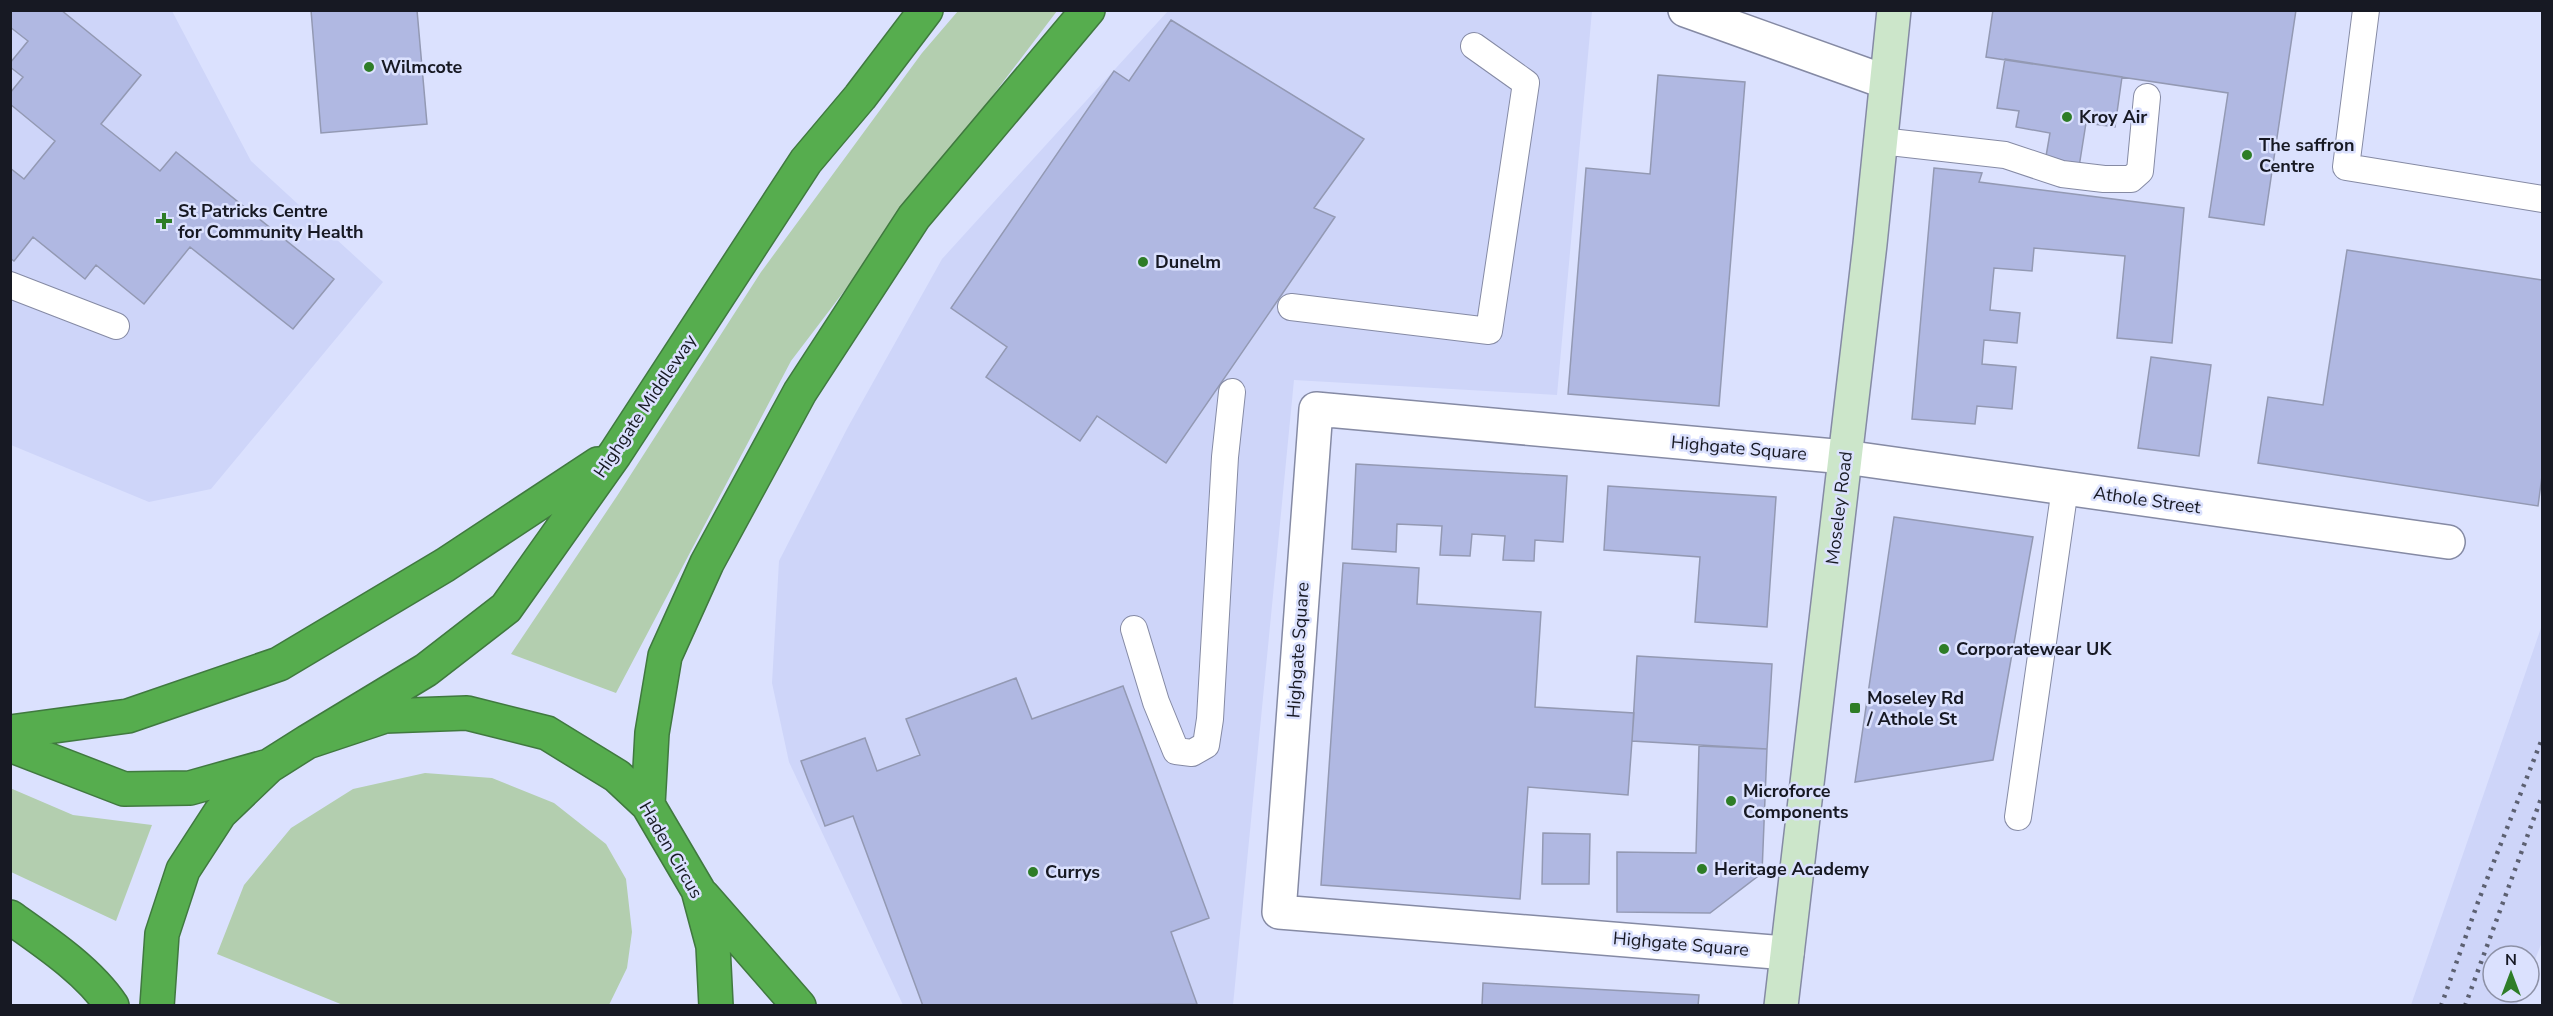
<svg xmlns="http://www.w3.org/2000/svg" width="2553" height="1016" viewBox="0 0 2553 1016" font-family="'Nunito Sans',sans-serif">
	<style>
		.built { fill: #ced5f9 }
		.green { fill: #b3ceaf }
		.building { fill: #b0b8e2; stroke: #9399b3; stroke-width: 1.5 }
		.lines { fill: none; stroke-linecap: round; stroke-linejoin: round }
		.lane-casing { stroke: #858aa4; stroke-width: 28 }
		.street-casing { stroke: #858aa4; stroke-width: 36 }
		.secondary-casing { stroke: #858aa4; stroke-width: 36 }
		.highway-casing { stroke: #40793f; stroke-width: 36 }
		.lane { stroke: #fff; stroke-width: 26 }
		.street { stroke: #fff; stroke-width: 33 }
		.secondary { stroke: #cce6ca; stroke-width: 33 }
		.highway { stroke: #56ad4e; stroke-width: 33 }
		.rail { stroke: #5c6071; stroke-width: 4.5; stroke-dasharray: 3 6; stroke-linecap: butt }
		.poi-dot { fill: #2e7d27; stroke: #dbe1fe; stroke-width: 2 }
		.labels { text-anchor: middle; stroke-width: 5; stroke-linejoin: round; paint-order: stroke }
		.poi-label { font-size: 18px; font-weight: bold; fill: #171923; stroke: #dbe1fe; text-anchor: start }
		.street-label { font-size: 18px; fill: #171923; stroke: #dbe1fe }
	</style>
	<rect width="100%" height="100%" fill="#dbe1fe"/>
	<path class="built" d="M10,11H172L251,161L383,282L211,489L149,502L11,445Z
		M1168,11H1592L1557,395L1294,380L1233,1005H903L789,762L772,683L779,561L848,427L942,259Z
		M2542,625V942L2529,975V956H2493V992H2522L2517,1005H2411Z"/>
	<path class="green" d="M958,11H1057L791,361L616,693L511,654L617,496L761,272L922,53Z
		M425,773L492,778L554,803L606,844L626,879L632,932L627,968L609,1005H343L217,954L244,885L291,828L353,789Z
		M10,788L73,815L152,825L116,921L11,872Z"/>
	<path class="building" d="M10,10H61L141,75L101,124L160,171L176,152L334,279L293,329L190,247L144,304L96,265L85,279L33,237L14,261L10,258V168L24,179L55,141L10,104V93L23,77L10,67V63L28,41L10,27Z
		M311,10H417L427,124L321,133Z
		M1993,10H2296L2264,225L2209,217L2228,93L1986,57Z
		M1171,20L1364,139L1314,208L1335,217L1166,463L1097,416L1080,441L986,377L1007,347L951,308L1114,71L1129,81Z
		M2005,59L2122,77L2115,127L2086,123L2079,167L2045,162L2050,133L2016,127L2019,111L1997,108Z
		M1658,75L1745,82L1719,406L1568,394L1586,168L1650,174Z
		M1934,168L1982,173L1979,182L2184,208L2172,343L2117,338L2125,256L2034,248L2032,271L1994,268L1990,310L2020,313L2017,343L1984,340L1982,364L2016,367L2012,409L1977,406L1975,424L1912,419Z
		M2347,250L2542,280V476L2538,506L2258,463L2268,397L2323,405Z
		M2151,357L2211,365L2199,456L2138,448Z
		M1356,464L1567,476L1563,542L1535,540L1534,561L1503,560L1505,536L1472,534L1470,556L1440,555L1442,526L1397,524L1396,552L1352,549Z
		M1608,486L1776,497L1767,627L1695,622L1700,557L1604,550Z
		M1894,517L2033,537L1993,760L1855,782Z
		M1343,563L1419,568L1417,604L1541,612L1535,707L1634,713L1628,795L1528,787L1520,899L1321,885Z
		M1637,656L1772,664L1767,749L1632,741Z
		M1016,678L1032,719L1123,686L1209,918L1171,932L1197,1004L923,1006L853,816L825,826L801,761L865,738L877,771L920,755L906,719Z
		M1699,746L1767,749L1762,873L1710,913L1617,912V852L1696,853Z
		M1543,833L1590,834L1589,884H1542Z
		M1483,983L1699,995L1698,1006H1482Z"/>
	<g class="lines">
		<g class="lane-casing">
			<path id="lane" d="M2366,10L2346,167L2542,199
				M1881,141L2005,155L2062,174L2104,179H2131L2140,171L2147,97
				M10,285L116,326
				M1291,307L1489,331L1526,83L1474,46
				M1134,629L1156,702L1176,751L1192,753L1206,745L1210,719L1225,457L1232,392
				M2018,817L2065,488"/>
		</g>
		<g class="street-casing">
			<path id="street" d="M1685,10L1886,82
				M1787,953L1279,912L1316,409L1845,457L2448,542"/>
		</g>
		<g class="secondary-casing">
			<path id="secondary" d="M1781,1006L1870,244L1894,10"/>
		</g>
		<g class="highway-casing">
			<path id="highway" d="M10,732L128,716L279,664L445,565L598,464
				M307,742L426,670L506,608L615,454L806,161L860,97L926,10
				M10,745L124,789L190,788L265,767
				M648,805L652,733L665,656L707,563L800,392L914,217L1088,10
				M703,896L799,1006
				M10,917C44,941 89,971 112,1006
				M157,1006L162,934L183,870L220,813L269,766L307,742L385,716L467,713L547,733L617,776L648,805L698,890L713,946L716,1006"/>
		</g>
		<use href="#lane" class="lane"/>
		<use href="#street" class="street"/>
		<use href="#secondary" class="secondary"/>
		<use href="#highway" class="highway"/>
		<path class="rail" d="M2441,1006L2478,902L2542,739
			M2465,1006L2542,796"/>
	</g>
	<g class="poi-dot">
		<circle cx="369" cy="67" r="6"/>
		<circle cx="2067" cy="117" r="6"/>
		<circle cx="2247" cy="155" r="6"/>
		<path d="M161 212h6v6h6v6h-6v6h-6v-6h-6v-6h6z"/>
		<circle cx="1143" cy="262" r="6"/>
		<circle cx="1944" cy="649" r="6"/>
		<rect x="1849" y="702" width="12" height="12" rx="3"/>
		<circle cx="1731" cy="801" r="6"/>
		<circle cx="1702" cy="869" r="6"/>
		<circle cx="1033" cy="872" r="6"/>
	</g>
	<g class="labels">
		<g class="poi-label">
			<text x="381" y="73">Wilmcote</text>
			<text x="2079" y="123">Kroy Air</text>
			<text x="2259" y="151">The saffron<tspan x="2259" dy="21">Centre</tspan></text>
			<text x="178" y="217">St Patricks Centre<tspan x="178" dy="21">for Community Health</tspan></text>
			<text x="1155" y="268">Dunelm</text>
			<text x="1956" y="655">Corporatewear UK</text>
			<text x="1867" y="704">Moseley Rd<tspan x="1867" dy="21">/ Athole St</tspan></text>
			<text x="1743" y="797">Microforce<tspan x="1743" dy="21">Components</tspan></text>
			<text x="1714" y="875">Heritage Academy</text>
			<text x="1045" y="878">Currys</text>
		</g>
		<g class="street-label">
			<text transform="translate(645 406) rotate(-56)" y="6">Highgate Middleway</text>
			<text transform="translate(1739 448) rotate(5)" y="6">Highgate Square</text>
			<text transform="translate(2147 500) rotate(8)" y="6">Athole Street</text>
			<text transform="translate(1839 508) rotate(-83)" y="6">Moseley Road</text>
			<text transform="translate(1298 650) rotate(-86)" y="6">Highgate Square</text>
			<text transform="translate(671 850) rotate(60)" y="6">Haden Circus</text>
			<text transform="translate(1681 944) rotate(5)" y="6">Highgate Square</text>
		</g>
	</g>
	<rect width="2553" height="1016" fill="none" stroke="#171923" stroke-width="24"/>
	<g transform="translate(2511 974)"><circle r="28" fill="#dbe1fe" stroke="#8d91a6" stroke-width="1.5"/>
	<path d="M0-4.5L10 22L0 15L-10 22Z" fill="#2e7d27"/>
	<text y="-9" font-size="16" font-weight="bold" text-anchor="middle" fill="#171923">N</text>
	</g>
</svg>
